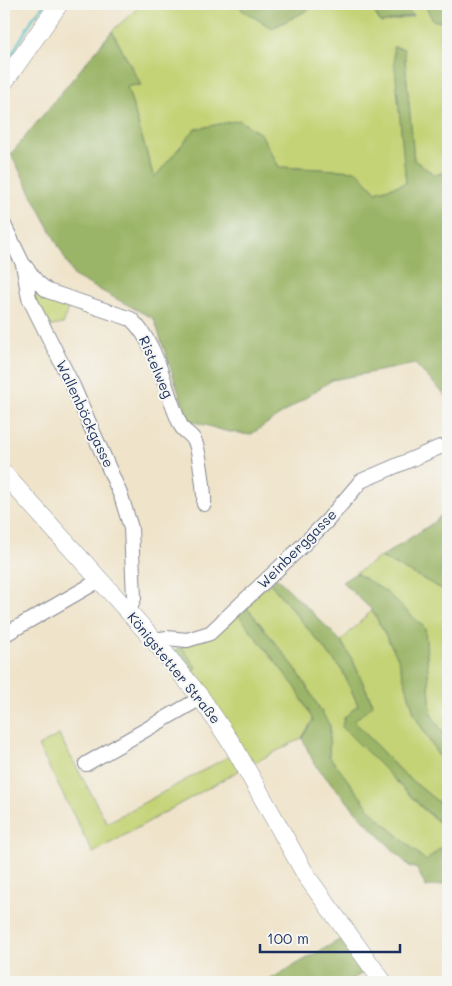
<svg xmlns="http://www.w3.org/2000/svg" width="452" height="986" viewBox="0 0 452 986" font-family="Mali,sans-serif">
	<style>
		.green { fill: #c4d376; stroke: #70816a }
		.forest { fill: #9bb567; stroke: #5b7262 }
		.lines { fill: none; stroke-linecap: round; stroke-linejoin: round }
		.stream { stroke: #52c0c8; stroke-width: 2.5 }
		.minor-casing { stroke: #858994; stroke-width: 16 }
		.major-casing { stroke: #858994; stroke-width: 19 }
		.minor { stroke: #fff; stroke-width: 14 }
		.major { stroke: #fff; stroke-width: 18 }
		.labels { text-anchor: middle; stroke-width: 4; stroke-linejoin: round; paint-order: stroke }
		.street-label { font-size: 14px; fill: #1b2f5e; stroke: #f6f6f2 }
	</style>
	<rect width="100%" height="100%" fill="#f6f6f2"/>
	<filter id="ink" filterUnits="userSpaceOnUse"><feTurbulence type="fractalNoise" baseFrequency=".02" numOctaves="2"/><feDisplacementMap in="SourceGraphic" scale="10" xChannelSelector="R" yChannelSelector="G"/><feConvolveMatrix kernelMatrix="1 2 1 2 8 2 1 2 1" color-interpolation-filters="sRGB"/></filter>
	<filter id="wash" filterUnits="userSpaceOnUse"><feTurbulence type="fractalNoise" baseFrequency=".0096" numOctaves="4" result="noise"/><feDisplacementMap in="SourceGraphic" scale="20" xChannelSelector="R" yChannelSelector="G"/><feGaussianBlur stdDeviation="1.12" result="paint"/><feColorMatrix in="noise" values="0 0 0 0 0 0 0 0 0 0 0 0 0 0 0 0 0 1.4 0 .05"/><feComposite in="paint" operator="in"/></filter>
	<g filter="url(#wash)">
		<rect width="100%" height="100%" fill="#efe3c9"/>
		<path class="green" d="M142,4H239L242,10L272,28L316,6L369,4L382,23L413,16L402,4H424L433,20L448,24V171L435,175L414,160L404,49L394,47L406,183L376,192L356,171L279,167L261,134L195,130L154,178L127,86L141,85L112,31Z
			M28,274L69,305L63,324L47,327L34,297Z
			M380,557L448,592V741L431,714L425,628L356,573Z
			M270,583L342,670L358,705L344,718L343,727L422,808L448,830V841L426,861L372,812L329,756L330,726L296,669L245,605Z
			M372,610L398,658L415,716L448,772V810L400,771L354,721L373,704L353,661L341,641Z
			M237,613L296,688L313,720L302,738L252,764L191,675L182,647L211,635Z
			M59,735L107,823L231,755L240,770L93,853L38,746Z"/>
		<path class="forest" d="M239,4H328L316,6L272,28L242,10Z
			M369,4H402L413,15L381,23Z
			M424,4H448V24L433,20Z
			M112,31L141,85L127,86L154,178L195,129L239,120L261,134L279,167L357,171L376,192L406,183L393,47L404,49L414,160L435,175L448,171V398L415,364L332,380L250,435L225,431L188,420L154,319L74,276L11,154Z
			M448,509V592L381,557L433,523Z
			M356,573L385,591L425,628L431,714L448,741V772L415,716L398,658L372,610L342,582Z
			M276,577L341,641L353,661L373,705L354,721L400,771L448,810V830L423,808L342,727L344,718L358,705L342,670L270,583Z
			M245,605L296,669L330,726L329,756L372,812L426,861L448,841V880L444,884L426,887L417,869L409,866L360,816L315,765L302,738L313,720L296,688L237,613Z
			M182,647L196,667L191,675L172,651Z
			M343,938L366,971L348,982H265Z"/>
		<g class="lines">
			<path class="stream" d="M12,54L33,18L45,4"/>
		</g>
	</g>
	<g filter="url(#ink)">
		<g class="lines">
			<g class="minor-casing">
				<path id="minor" d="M4,225L23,264L29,298L73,386L121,496L131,528L134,598L129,611
					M25,266L37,282L48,291L131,319C160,347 164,391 181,426C184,432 191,434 194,440C199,447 205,495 204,504
					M4,635L100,580
					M154,640L167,638L187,640L210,633L298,550L327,521L361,481L440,447
					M86,764L201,698"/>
			</g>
			<g class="major-casing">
				<path id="major" d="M4,82L59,4
					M4,474L154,640L201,698L234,747L307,877L383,982"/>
			</g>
			<use href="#minor" class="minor"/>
			<use href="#major" class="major"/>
		</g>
	</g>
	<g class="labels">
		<g class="street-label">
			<text transform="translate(156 367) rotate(67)" y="5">Ristelweg</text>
			<text transform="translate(85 414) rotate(65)" y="5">Wallenböckgasse</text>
			<text transform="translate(297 549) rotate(-45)" y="5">Weinberggasse</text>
			<text transform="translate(174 668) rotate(51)" y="5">Königstetter Straße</text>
		</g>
	</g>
	<rect width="452" height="986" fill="none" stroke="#f6f6f2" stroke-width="20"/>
	<path d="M260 944v8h140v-8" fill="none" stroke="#1b2f5e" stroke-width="2.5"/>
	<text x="267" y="944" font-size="15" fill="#1b2f5e" stroke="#f6f6f2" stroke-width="4" paint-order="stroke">100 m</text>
</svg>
